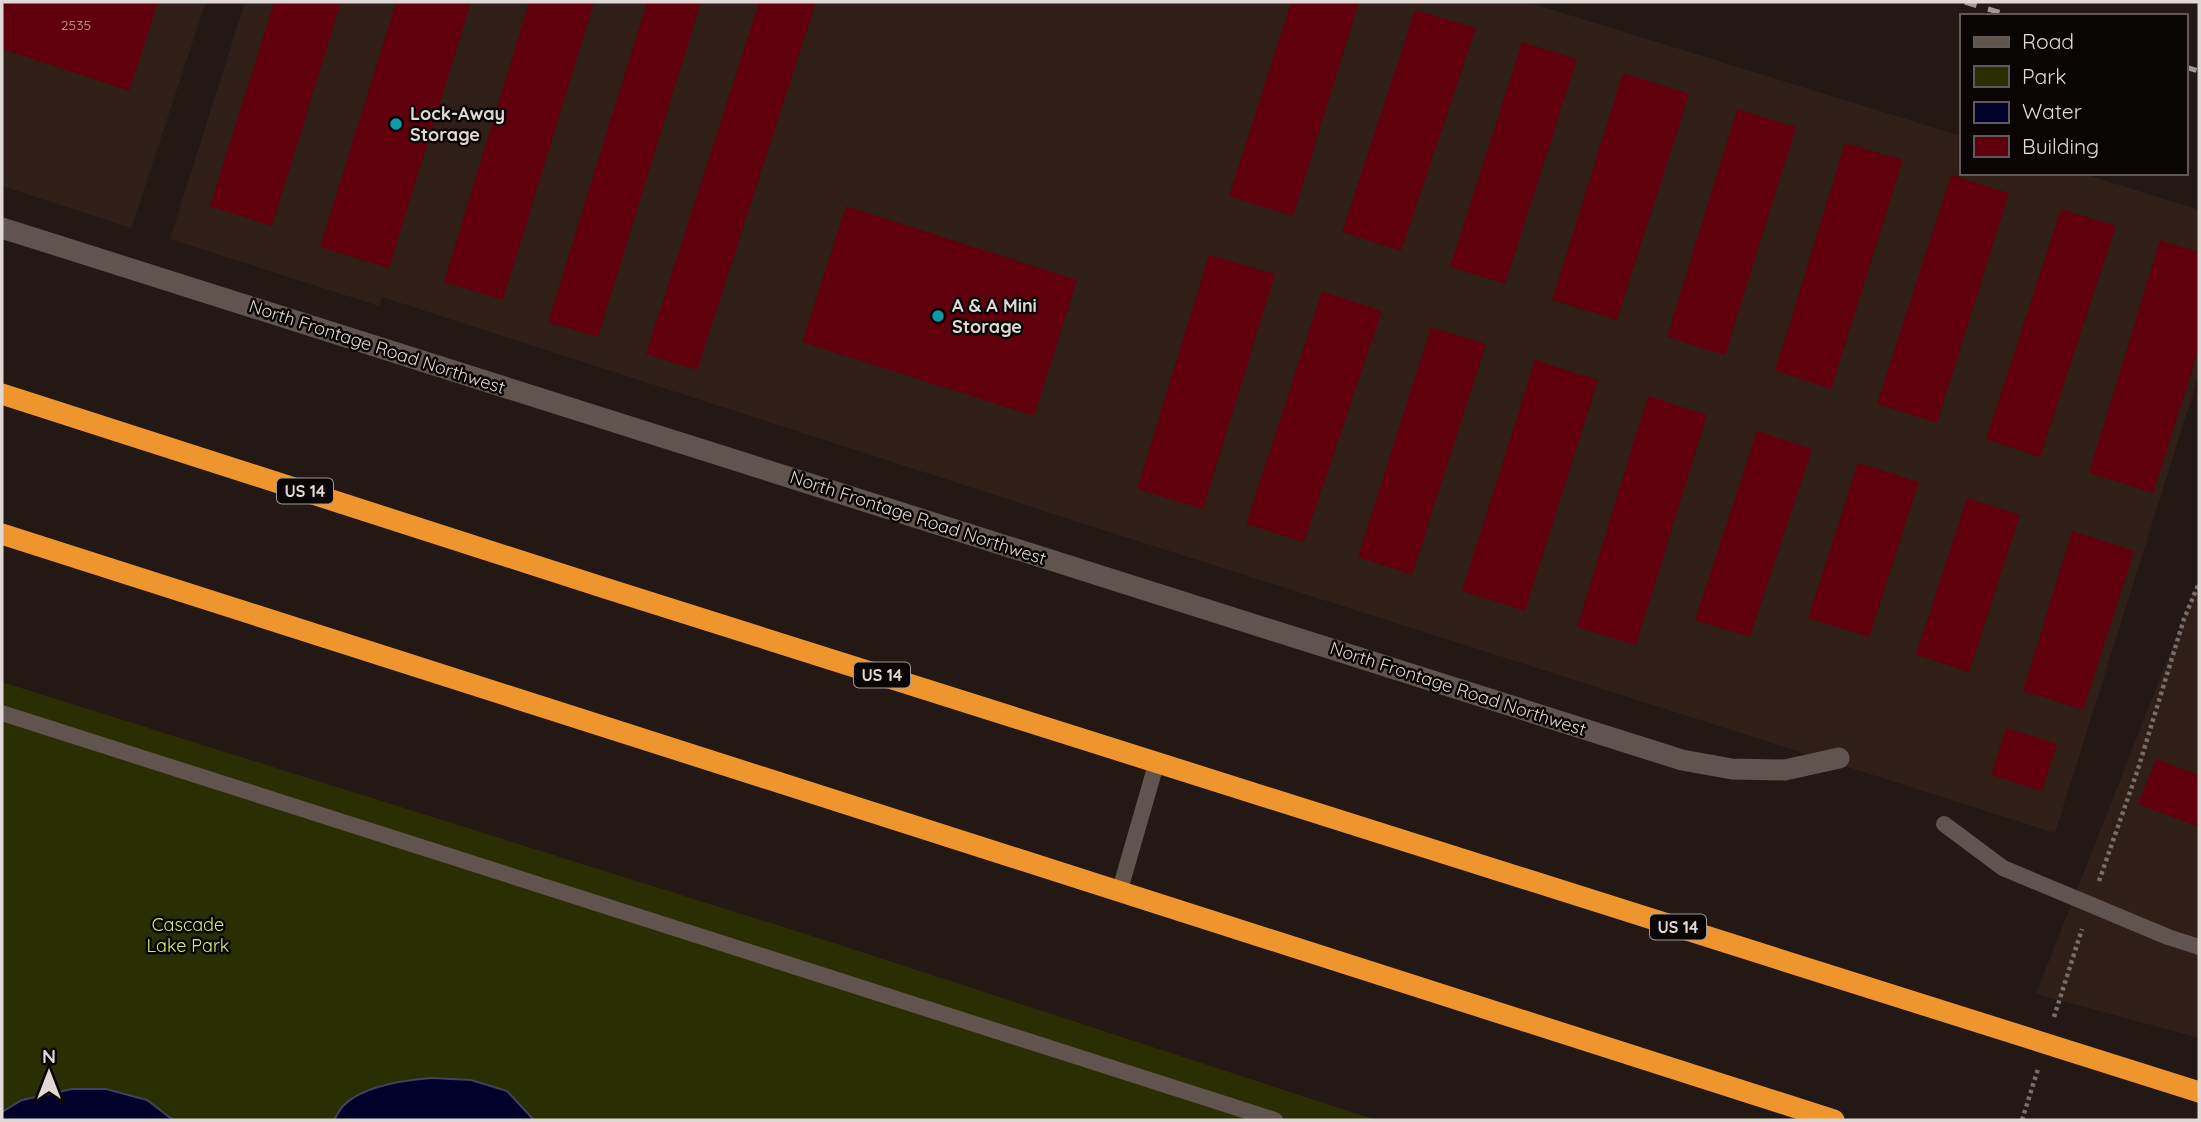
<svg xmlns="http://www.w3.org/2000/svg" width="2201" height="1122" viewBox="0 0 2201 1122" font-family="Quicksand,sans-serif">
	<style>
		.built { fill: #301f17 }
		.green { fill: #292e03 }
		.water { fill: #00002a; stroke: #43415d; stroke-width: 2 }
		.building { fill: #60000d }
		.lines { fill: none; stroke-linecap: round; stroke-linejoin: round }
		.path { stroke: #776e69; stroke-width: 4.5; stroke-dasharray: 3.5 3.5; stroke-linecap: butt }
		.lane { stroke: #61534d; stroke-width: 16 }
		.street { stroke: #61534d; stroke-width: 21 }
		.highway { stroke: #ef952d; stroke-width: 21 }
		.rail { stroke: #a19894; stroke-width: 5; stroke-dasharray: 12 12; stroke-linecap: butt }
		.culture-dot { fill: #0f9aa8; stroke: #090504; stroke-width: 2.5 }
		.labels { text-anchor: middle; stroke-width: 5; stroke-linejoin: round; paint-order: stroke }
		.number-label { font-size: 14px; fill: #c0a2a2 }
		.shield { fill: #090504; stroke: #a09996; stroke-width: 2 }
		.shield-label { font-size: 16px; font-weight: bold; fill: #e0d8d4 }
		.poi-label { font-size: 18px; font-weight: bold; fill: #e0d8d4; stroke: #090504; text-anchor: start }
		.street-label { font-size: 18px; fill: #e0d8d4; stroke: #090504 }
		.park-label { font-size: 18px; fill: #ddec6a; stroke: #090504 }
	</style>
	<rect width="100%" height="100%" fill="#231813"/>
	<path class="built" d="M2,2H206L131,228L2,186Z
		M245,2H1527L1961,136V173H2081L2199,210V374L2055,833L1078,522L382,297L379,306L170,239Z
		M2199,579V1038L2036,994Z"/>
	<path class="green" d="M2,682L831,942L1376,1120H2Z"/>
	<path class="water" d="M432,1078L471,1080L507,1091L534,1120H334C337,1116 339,1110 343,1106C362,1086 406,1080 432,1078Z
		M72,1089H106L147,1100L173,1120H2V1112L22,1100Z"/>
	<path class="building" d="M2,2H158L129,91L2,49Z
		M274,2H341L272,226L210,206Z
		M396,2H471L389,268L320,247Z
		M529,2H594L503,300L444,282Z
		M647,2H701L598,337L548,322Z
		M759,2H816L697,370L646,354Z
		M1291,2H1359L1293,216L1229,196Z
		M1415,10L1476,28L1401,251L1342,232Z
		M1522,42L1577,59L1505,284L1450,267Z
		M1623,73L1689,94L1617,320L1552,300Z
		M1737,109L1796,127L1725,355L1667,337Z
		M1845,143L1903,160L1831,389L1775,371Z
		M1951,175L2009,193L1937,423L1877,404Z
		M846,206L1077,280L1034,416L802,342Z
		M2061,209L2116,226L2040,457L1986,439Z
		M2160,240L2199,252V349L2153,493L2089,473Z
		M1209,255L1275,274L1203,509L1137,489Z
		M1322,291L1382,311L1304,542L1246,524Z
		M1431,327L1486,344L1412,575L1358,557Z
		M1535,360L1598,380L1525,611L1462,591Z
		M1648,396L1707,415L1636,645L1577,627Z
		M1757,431L1812,449L1750,637L1695,620Z
		M1858,463L1919,482L1869,637L1808,618Z
		M1967,498L2020,515L1969,672L1916,655Z
		M2072,531L2134,551L2083,710L2023,691Z
		M2006,728L2057,744L2042,791L1991,775Z
		M2156,759L2199,775V827L2138,804Z"/>
	<g class="lines">
		<path class="path" d="M2099,881L2138,769L2184,619L2199,583
			M2054,1017L2082,929
			M2022,1120L2038,1069"/>
		<path class="lane" d="M2,713L1275,1120
			M1944,824L2003,868L2168,937L2199,947
			M1119,893L1157,761"/>
		<path class="street" d="M2,228L1682,760L1732,769L1785,770L1839,758"/>
		<path class="highway" d="M2,394L608,589L2199,1092
			M2,534L1834,1120"/>
		<path class="rail" d="M1965,2L2011,16
			M2185,67L2199,71"/>
	</g>
	<g class="culture-dot">
		<circle cx="396" cy="124" r="7"/>
		<circle cx="938" cy="316" r="7"/>
	</g>
	<g class="labels">
		<g class="number-label">
			<text x="76" y="30">2535</text>
		</g>
		<g class="shield">
			<rect x="277" y="478.5" width="56" height="25" rx="5"/>
			<rect x="854" y="662.5" width="56" height="25" rx="5"/>
			<rect x="1650" y="914.5" width="56" height="25" rx="5"/>
		</g>
		<g class="shield-label">
			<text x="305" y="497">US 14</text>
			<text x="882" y="681">US 14</text>
			<text x="1678" y="933">US 14</text>
		</g>
		<g class="poi-label">
			<text x="410" y="120">Lock-Away<tspan x="410" dy="21">Storage</tspan></text>
			<text x="952" y="312">A &amp; A Mini<tspan x="952" dy="21">Storage</tspan></text>
		</g>
		<g class="street-label">
			<text transform="translate(377 347) rotate(18)" y="6">North Frontage Road Northwest</text>
			<text transform="translate(918 518) rotate(18)" y="6">North Frontage Road Northwest</text>
			<text transform="translate(1458 689) rotate(18)" y="6">North Frontage Road Northwest</text>
		</g>
		<g class="park-label">
			<text x="188" y="931">Cascade<tspan x="188" dy="21">Lake Park</tspan></text>
		</g>
	</g>
	<rect width="2201" height="1122" fill="none" stroke="#e0d8d4" stroke-width="7"/>
	<rect x="1960" y="14" width="228" height="161" fill="#090504" stroke="#5f5957" stroke-width="2"/>
	<rect x="1974" y="37" width="35" height="10" fill="#61534d" stroke="#5f5957" stroke-width="2"/>
	<text x="2022" y="49" font-size="21" fill="#e0d8d4">Road</text>
	<rect x="1974" y="66" width="35" height="21" fill="#292e03" stroke="#5f5957" stroke-width="2"/>
	<text x="2022" y="84" font-size="21" fill="#e0d8d4">Park</text>
	<rect x="1974" y="102" width="35" height="21" fill="#00002a" stroke="#5f5957" stroke-width="2"/>
	<text x="2022" y="119" font-size="21" fill="#e0d8d4">Water</text>
	<rect x="1974" y="136" width="35" height="21" fill="#60000d" stroke="#5f5957" stroke-width="2"/>
	<text x="2022" y="154" font-size="21" fill="#e0d8d4">Building</text>
	<g transform="translate(49 1073)" stroke="#090504" stroke-width="5" paint-order="stroke">
	<path d="M0-5L12 26L0 18L-12 26Z" fill="#e0d8d4"/>
	<text y="-10" font-size="19" font-weight="bold" text-anchor="middle" fill="#e0d8d4">N</text>
	</g>
</svg>
